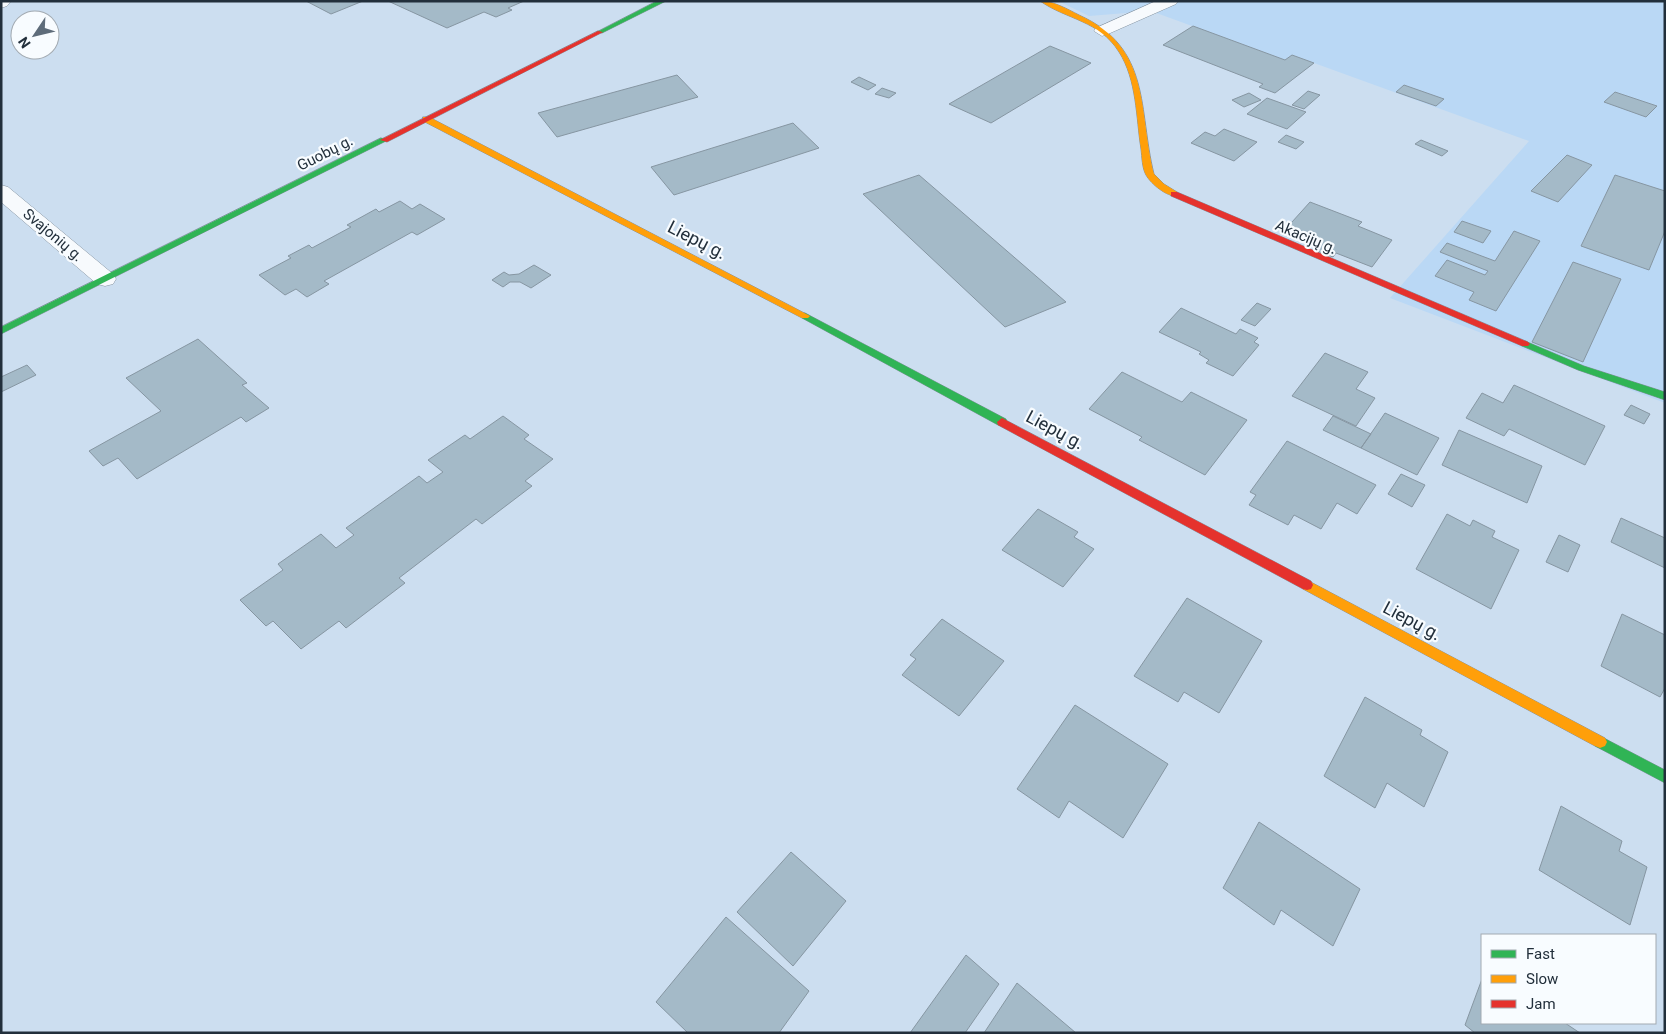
<svg xmlns="http://www.w3.org/2000/svg" width="1666" height="1034" viewBox="0 0 1666 1034" font-family="Roboto,sans-serif">
	<style>
		.built { fill: #bad8f5 }
		.building { fill: #a4bac8; stroke: #8696a2 }
		.lines { fill: none; stroke-linecap: round; stroke-linejoin: round }
		.street-casing { stroke: #8593a0; stroke-width: 1 }
		.fast-casing { stroke: #8593a0; stroke-width: 1 }
		.slow-casing { stroke: #8593a0; stroke-width: 1 }
		.jam-casing { stroke: #8593a0; stroke-width: 1 }
		.street { fill: #f7fafd; fill-rule: evenodd }
		.fast { fill: #30b455; fill-rule: evenodd }
		.slow { fill: #ff9f0a; fill-rule: evenodd }
		.jam { fill: #e5322d; fill-rule: evenodd }
		.labels { text-anchor: middle; stroke-width: 4.5; stroke-linejoin: round; paint-order: stroke }
		.far-street-label { font-size: 15px; fill: #222f3b; stroke: #f8fcff }
		.street-label { font-size: 18px; fill: #222f3b; stroke: #f8fcff }
	</style>
	<rect width="100%" height="100%" fill="#ccdef0"/>
	<path class="built" d="M1058,1H1665V403L1390,298L1529,141L1292,55L1285,60L1151,11L1089,16Z"/>
	<path class="building" d="M306,1H363L331,14Z
		M388,1H524L508,8L512,10L496,17L484,12L447,28Z
		M1193,26L1285,60L1292,55L1314,63L1275,93L1259,87L1263,84L1163,45Z
		M1050,46L1091,63L991,123L949,104Z
		M677,75L698,97L557,137L538,113Z
		M859,77L876,85L868,90L851,82Z
		M1404,85L1444,99L1436,106L1396,92Z
		M882,88L896,93L889,98L875,94Z
		M1308,91L1320,95L1304,109L1292,105Z
		M1615,92L1657,106L1646,117L1604,102Z
		M1249,93L1261,100L1244,107L1232,100Z
		M1267,98L1306,112L1287,129L1247,114Z
		M793,123L819,148L674,195L651,167Z
		M1224,129L1257,142L1234,161L1191,143L1205,132L1215,136Z
		M1286,135L1304,142L1296,149L1278,142Z
		M1421,140L1448,151L1442,156L1415,144Z
		M1567,155L1592,165L1558,202L1531,191Z
		M919,175L1066,302L1005,327L863,194Z
		M1615,175L1665,191V231L1649,270L1581,246Z
		M400,201L412,209L420,204L445,219L417,235L412,232L324,281L329,284L307,297L296,289L285,295L259,275L291,258L288,256L309,245L312,248L351,227L347,225L376,209L379,212Z
		M1310,202L1362,222L1358,226L1392,240L1372,267L1336,253L1333,257L1314,250L1317,246L1283,232Z
		M1462,221L1491,231L1483,243L1454,232Z
		M1514,231L1540,241L1496,311L1469,300L1474,292L1435,276L1447,260L1485,275L1488,271L1440,252L1447,243L1495,261Z
		M1573,262L1621,279L1583,362L1532,342Z
		M534,265L551,275L531,288L520,282H510L503,287L492,280L504,272L509,275L519,274Z
		M1257,303L1271,309L1255,326L1241,320Z
		M1181,308L1236,334L1240,329L1258,338L1254,342L1259,345L1233,376L1206,363L1209,360L1199,354L1201,352L1159,332Z
		M198,339L247,383L242,385L269,408L246,422L241,417L137,479L118,458L103,466L89,451L161,411L126,378Z
		M1325,353L1368,372L1356,389L1375,398L1356,426L1292,396Z
		M27,365L36,375L1,392V377Z
		M1122,372L1182,402L1191,392L1247,420L1205,475L1139,440L1142,437L1089,409Z
		M1514,385L1605,426L1585,465L1509,429L1504,436L1466,418L1482,393L1503,403Z
		M1631,405L1650,414L1644,424L1624,415Z
		M1385,413L1439,438L1417,475L1361,448Z
		M503,416L529,435L524,439L553,459L525,481L532,486L482,524L476,519L399,578L405,583L346,628L339,621L301,649L273,621L266,626L240,600L283,570L278,564L321,534L336,548L354,535L346,528L419,476L427,483L443,472L428,460L465,435L470,439Z
		M1333,416L1371,434L1361,448L1323,430Z
		M1459,430L1542,466L1527,503L1442,465Z
		M1287,441L1376,485L1357,514L1337,503L1321,529L1294,515L1288,525L1249,505L1256,495L1250,492Z
		M1401,474L1425,485L1412,507L1388,494Z
		M1038,509L1078,532L1074,537L1094,549L1063,587L1002,550Z
		M1447,514L1470,526L1473,520L1495,531L1492,537L1519,550L1491,609L1416,569Z
		M1621,518L1665,538V568L1611,542Z
		M1559,535L1580,545L1568,572L1546,562Z
		M1187,598L1262,641L1219,713L1184,692L1178,702L1134,676Z
		M1622,614L1665,635V688L1660,697L1601,666Z
		M942,619L1004,661L959,716L902,675L916,659L910,655Z
		M1365,697L1422,730L1420,735L1448,752L1424,807L1387,783L1375,808L1324,776Z
		M1075,705L1168,764L1123,838L1069,801L1059,818L1017,789Z
		M1561,806L1622,841L1619,851L1647,867L1630,925L1539,870Z
		M1259,822L1360,889L1333,946L1281,910L1274,925L1223,888Z
		M791,852L846,901L793,966L737,912Z
		M726,917L809,991L779,1033H688L656,1002Z
		M966,955L999,984L965,1033H910Z
		M1482,979V1023H1565L1580,1033H1475L1465,1025Z
		M1017,983L1076,1033H984Z"/>
	<g class="lines">
		<g class="street-casing">
			<path id="street" d="M1,1H11L7,6L1,8Z
				M1156,1H1178L1176,4L1108,34L1102,36L1094,31L1096,28Z
				M1,185L8,187L113,274L116,279L113,284L105,286L97,284L1,202Z"/>
		</g>
		<g class="fast-casing">
			<path id="fast" d="M657,1H666L602,33L597,32Z
				M381,138L388,140L1,334V327Z
				M805,313L1006,419L1007,422L1002,426L998,425L802,318V314Z
				M1525,341L1584,366L1665,392V400L1578,370L1522,346L1520,344Z
				M1600,736L1665,770V783L1595,746L1593,742L1595,738Z"/>
		</g>
		<g class="slow-casing">
			<path id="slow" d="M1040,1C1054,1 1067,9 1079,15C1152,48 1138,109 1154,174L1164,184L1177,192V196C1167,197 1151,184 1146,175C1142,168 1142,157 1141,149C1136,118 1137,80 1119,52C1099,20 1067,20 1040,1Z
				M423,117H429L810,316L808,318H802L423,121Z
				M1307,580L1605,738L1607,742L1605,746L1600,748L1595,746L1303,589L1301,585L1303,581Z"/>
		</g>
		<g class="jam-casing">
			<path id="jam" d="M598,31L603,32L387,142L380,140Z
				M1171,192H1177L1528,342L1530,344L1528,346H1522L1171,196Z
				M1002,418L1311,581L1313,585L1311,589L1307,590L1303,589L998,425L997,422Z"/>
		</g>
		<use href="#street" class="street"/>
		<use href="#fast" class="fast"/>
		<use href="#slow" class="slow"/>
		<use href="#jam" class="jam"/>
	</g>
	<g class="labels">
		<g class="far-street-label">
			<text transform="translate(325 153) rotate(-27)" y="5">Guobų g.</text>
			<text transform="translate(53 235) rotate(40)" y="5">Svajonių g.</text>
			<text transform="translate(1306 237) rotate(23)" y="5">Akacijų g.</text>
		</g>
		<g class="street-label">
			<text transform="translate(697 240) rotate(27)" y="6">Liepų g.</text>
			<text transform="translate(1055 430) rotate(28)" y="6">Liepų g.</text>
			<text transform="translate(1412 621) rotate(28)" y="6">Liepų g.</text>
		</g>
	</g>
	<rect width="1666" height="1034" fill="none" stroke="#222f3b" stroke-width="5"/>
	<rect x="1481" y="934" width="175" height="90" fill="#f8fcff" stroke="#a2aab1"/>
	<rect x="1491" y="950" width="25" height="8" fill="#30b455" stroke="#a2aab1"/>
	<text x="1526" y="959" font-size="15" fill="#222f3b">Fast</text>
	<rect x="1491" y="975" width="25" height="8" fill="#ff9f0a" stroke="#a2aab1"/>
	<text x="1526" y="984" font-size="15" fill="#222f3b">Slow</text>
	<rect x="1491" y="1000" width="25" height="8" fill="#e5322d" stroke="#a2aab1"/>
	<text x="1526" y="1009" font-size="15" fill="#222f3b">Jam</text>
	<g transform="translate(35 35) rotate(235)"><circle r="24" fill="#f8fcff" stroke="#a2aab1"/>
	<path d="M0-4L9 19L0 12L-9 19Z" fill="#5e6c7a"/>
	<text y="-8" font-size="14" font-weight="bold" text-anchor="middle" fill="#222f3b">N</text>
	</g>
</svg>
